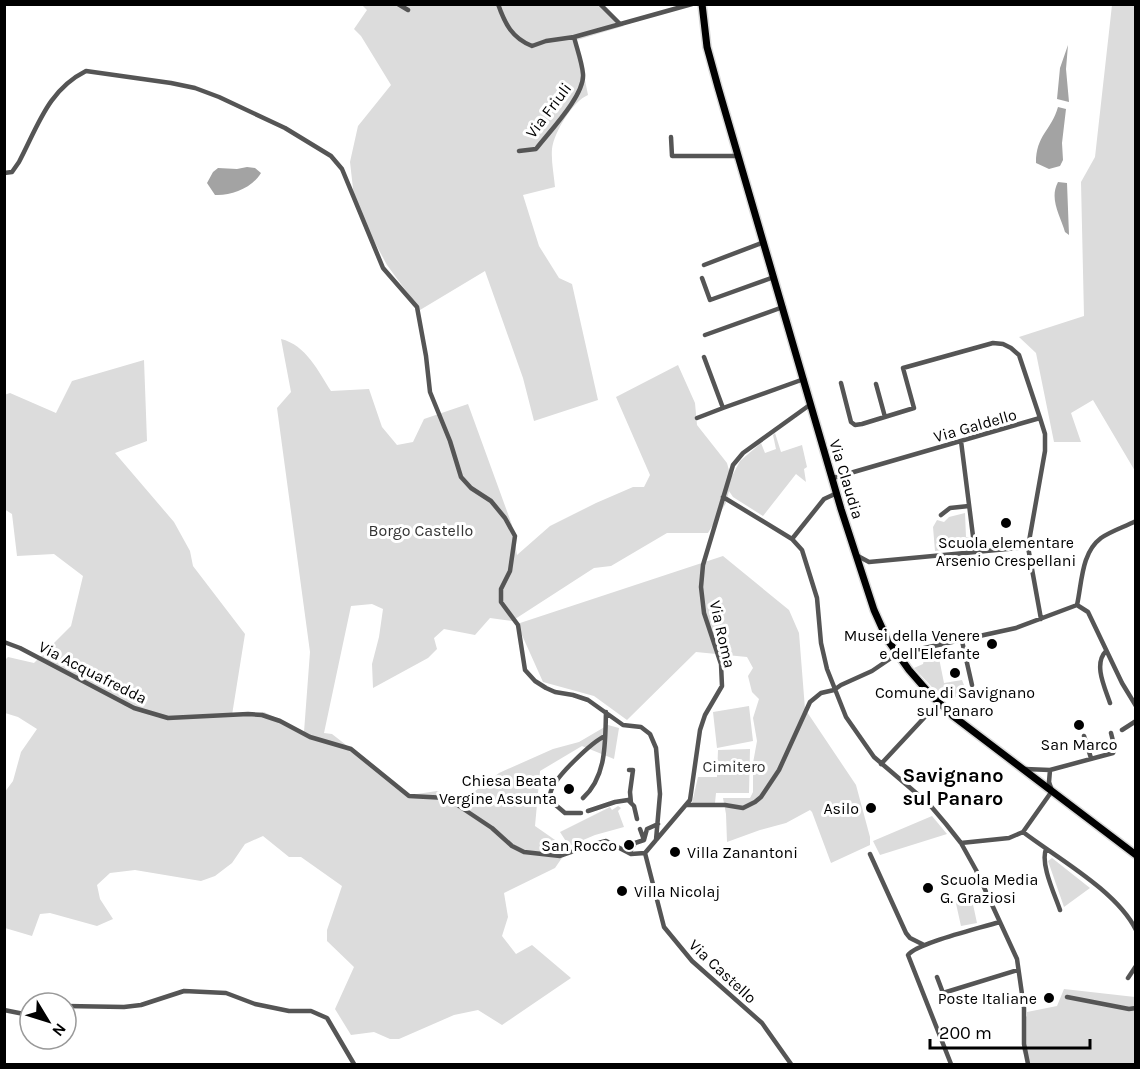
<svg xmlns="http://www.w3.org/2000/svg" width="1140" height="1069" viewBox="0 0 1140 1069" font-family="Karla,sans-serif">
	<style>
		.green { fill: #dcdcdc }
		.water { fill: #a3a3a3 }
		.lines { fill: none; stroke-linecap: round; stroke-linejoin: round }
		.primary-casing { stroke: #dbdbdb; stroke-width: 10 }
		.minor { stroke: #555; stroke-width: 4.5 }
		.primary { stroke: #000; stroke-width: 7 }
		.poi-dot { fill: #000; stroke: #fff; stroke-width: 2 }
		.labels { text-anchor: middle; stroke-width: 6; stroke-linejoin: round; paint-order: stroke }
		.street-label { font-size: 16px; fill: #000; stroke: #fff }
		.park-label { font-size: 16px; fill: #333; stroke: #fff }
		.poi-label { font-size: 16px; fill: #000; stroke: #fff; text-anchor: end }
		.quarter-label { font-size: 20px; font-weight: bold; fill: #000; stroke: #fff }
	</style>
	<rect width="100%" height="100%" fill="#fff"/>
	<path class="green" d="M362,5H601L624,26L577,40L588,95C573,101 554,132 552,149C551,161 554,175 555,187L523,195L539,246L559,278L572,284L598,400L534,421L523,378L485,271L420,310L387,265L355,206L350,162L358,126L391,85L361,36L354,29L367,10Z
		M1112,5H1135V471L1093,400L1071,413L1081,442H1054L1036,353L1019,337L1084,316L1081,182L1095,157Z
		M281,339C306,345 318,371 331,391L369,389L382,427L397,445L413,442L424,419L468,404L512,525L517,555L550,526L596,503L633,487H644L650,475L616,397L678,365L695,403L697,425L727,463L731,478L740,461L761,443L765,453L776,449L773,435L775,433L781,452L802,445L807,467L804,469L806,482L796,474L763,516L733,497L729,491L726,503L708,533H667L611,566L594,568L512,621L490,618L475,635L444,629L434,638L437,649L428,658L373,688L372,664L379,637L383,609L372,604L351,606L324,733L332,734L410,795L437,791L466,798L499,773L553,749L579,742L608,725L619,728L614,759L582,746L540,771L535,826L568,849L555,868L504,893L508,917L502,936L516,954L532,945L571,978L502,1025L478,1010L454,1015L399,1039H390L374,1032L351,1035L335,1009L354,967L327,941V930L342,886L301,857H289L263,836L245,844L232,863L215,876L201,881L135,870L110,873L97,885L100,899L113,919L97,926L50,913L40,914L32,936L5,928L4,793L13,781L21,752L37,729L18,717L5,713V660L8,657L34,663L71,626L83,576L54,554L17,556L12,514L4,509V395L10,393L56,413L72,381L144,360L147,441L115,453L174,522L190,551L193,566L245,634L232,715L264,712L304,732L310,652L277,408L291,392Z
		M965,513L966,537H969L970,547L935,551L933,527L937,520L944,522L949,517Z
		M723,556L789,610L799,633L805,709L856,785L870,837V845L831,863L812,812L810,810L786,823L760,830L727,842L726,814L723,798H750L753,792V763L757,741L753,718L759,699L752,692L748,676L753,668L747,657L696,652L627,720L594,696L543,682L517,624Z
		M938,653L944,683L962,680L967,693L945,701L914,668L923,664L924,660L922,656Z
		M749,706L753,741L717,748L713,712Z
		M750,749L749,793H716L715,803H692L698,777H717L718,750Z
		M618,806L621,808L618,811L624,827L595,835L569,846L560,832L610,807L612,810Z
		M932,816L947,834L880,855L873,841Z
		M1052,858L1090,888L1064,907L1048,861Z
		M971,895L977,923L961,926L955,899Z
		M1064,989L1135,997V1064H1028L1022,1050L1023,1020L1027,1016V1012L1057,1006Z"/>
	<path class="water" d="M1068,45L1066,69L1069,102L1057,99L1060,68Z
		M1058,107L1066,109L1062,143L1063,160L1060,166L1049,169L1036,163C1036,135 1051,131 1058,107Z
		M247,167L255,168L261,173C252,188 231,196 215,195L207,183L213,172L218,168L237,169Z
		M1058,182L1067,183L1069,235L1065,232C1060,215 1049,199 1058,182Z"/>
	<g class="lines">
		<g class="primary-casing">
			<path id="primary" d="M702,4L707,47L718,87L841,509L874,610L887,639L909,670L930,694L953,716L1136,855"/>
		</g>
		<path class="minor" d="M398,4L408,10
			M498,4C505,24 512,38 532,46L546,41L574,37
			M600,4L619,23
			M671,137L672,156H738
			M519,151L536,149C549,132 585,95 583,74C582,62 577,49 574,37L692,4
			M4,173L12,172L19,162C38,126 48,90 86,71L171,83L195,88L219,97L285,128L331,156L342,169L383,268L417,307L426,356L430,392L450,441L461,477L471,488L491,501L505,518L515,536L510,571L501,589V602L518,625L525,670L535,681L546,688L555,692L573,695L588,700L623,725L641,727L650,734L656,748L660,794L656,840
			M704,265L764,242
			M702,278L710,300L774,277
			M705,335L783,307
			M704,357L723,408L804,379
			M876,384L885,417
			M697,418L723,408
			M961,441L975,552
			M833,478L1040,418L1019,355L1011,348L1003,344L993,343L903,368L914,408L862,424L855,425L851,422L841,383
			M723,497L792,539L802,550L817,598L821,643L827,669L846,717L874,757L929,804L946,824L961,843L976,870L1017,959L1024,1008V1044L1028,1064
			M941,515L950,508L969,506
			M792,539L824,499L837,493
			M1028,547L1041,619
			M856,555L869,562L1028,547L1045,451V434L1040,418
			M1077,605L1088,612L1122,683L1136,706
			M1077,605C1082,583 1081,553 1101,538C1111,531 1124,527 1136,521
			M962,641L972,685
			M4,642L20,648L134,708L168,718L248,714L262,715L280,721L310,737L351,749L409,796L447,798L492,828L512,846L524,852L560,856L594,844L606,841L631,854L645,853
			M1106,651C1093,664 1105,688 1110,703
			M1122,730L1136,721
			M1084,736L1091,758
			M881,764L936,705
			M1025,769L1050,770L1113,753L1115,749L1111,733
			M629,770H633L630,792L631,803
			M583,798C607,776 605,742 606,712
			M687,805H725L743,808L755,802L761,797L779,770L810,702L821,693L834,690L841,685L872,671L897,654L1016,628L1077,605
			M588,811L615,802L628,800L634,806L637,819
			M581,813H565L551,801C550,796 549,796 551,791C555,777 592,742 605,736
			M640,829L644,840
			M1023,832C1057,858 1117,891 1136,930
			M961,843L1009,838L1023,832L1052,791L1049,782L1050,770
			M1046,849C1040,864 1055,895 1060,910
			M629,853L635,843L644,840L647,829L658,824
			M645,853L690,800L700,730L705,715L722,686L721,664L704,613L701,587L703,565L733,465L743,453L811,404
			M645,853L664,927L692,961L762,1023L791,1064
			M870,854L906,933L910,938L924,945
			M937,977L943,993L1018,970
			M1128,978L1136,966
			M1067,997L1129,1009L1136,1008
			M66,1006L124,1007L141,1005L184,991L226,993L255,1004L289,1011H311L327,1018L354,1064
			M4,1010L24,1014L30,1012
			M951,1064L908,955C917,943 981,928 999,922"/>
		<use href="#primary" class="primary"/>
	</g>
	<g class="poi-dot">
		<circle cx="1006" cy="523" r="6"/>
		<circle cx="992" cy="644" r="6"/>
		<circle cx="955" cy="673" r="6"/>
		<circle cx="1079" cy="725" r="6"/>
		<circle cx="569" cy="789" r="6"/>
		<circle cx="871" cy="808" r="6"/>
		<circle cx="629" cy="845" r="6"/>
		<circle cx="675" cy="852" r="6"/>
		<circle cx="928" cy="888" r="6"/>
		<circle cx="622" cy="891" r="6"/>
		<circle cx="1049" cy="998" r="6"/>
	</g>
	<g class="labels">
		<g class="street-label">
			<text transform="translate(548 110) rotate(-53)" y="6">Via Friuli</text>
			<text transform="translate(975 425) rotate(-16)" y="6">Via Galdello</text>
			<text transform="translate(847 479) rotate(73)" y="6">Via Claudia</text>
			<text transform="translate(723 634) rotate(77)" y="6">Via Roma</text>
			<text transform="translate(93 672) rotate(27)" y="6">Via Acquafredda</text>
			<text transform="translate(723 971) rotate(43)" y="6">Via Castello</text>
		</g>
		<g class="park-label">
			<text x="421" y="536">Borgo Castello</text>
			<text x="734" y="772">Cimitero</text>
		</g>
		<g class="poi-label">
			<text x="1006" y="548" text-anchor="middle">Scuola elementare<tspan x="1006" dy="18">Arsenio Crespellani</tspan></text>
			<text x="980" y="641">Musei della Venere<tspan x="980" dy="18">e dell'Elefante</tspan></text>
			<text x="955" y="698" text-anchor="middle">Comune di Savignano<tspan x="955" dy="18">sul Panaro</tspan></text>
			<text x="1079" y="750" text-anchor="middle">San Marco</text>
			<text x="557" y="786">Chiesa Beata<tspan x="557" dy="18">Vergine Assunta</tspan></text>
			<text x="859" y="814">Asilo</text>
			<text x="617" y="851">San Rocco</text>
			<text x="687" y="858" text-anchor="start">Villa Zanantoni</text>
			<text x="940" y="885" text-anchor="start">Scuola Media<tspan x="940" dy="18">G. Graziosi</tspan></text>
			<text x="634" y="897" text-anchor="start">Villa Nicolaj</text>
			<text x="1037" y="1004">Poste Italiane</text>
		</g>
		<g class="quarter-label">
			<text x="953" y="782">Savignano<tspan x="953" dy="23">sul Panaro</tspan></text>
		</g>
	</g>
	<rect width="1140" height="1069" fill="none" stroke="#000000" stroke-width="12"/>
	<g transform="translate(48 1021) rotate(128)"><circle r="28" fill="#ffffff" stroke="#999999" stroke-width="1.5"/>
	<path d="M0-4.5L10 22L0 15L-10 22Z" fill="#000000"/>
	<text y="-9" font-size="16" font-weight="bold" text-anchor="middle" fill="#000000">N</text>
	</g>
	<path d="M930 1039v9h160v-9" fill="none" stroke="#000000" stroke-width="3"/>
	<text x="939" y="1039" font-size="18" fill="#000000" stroke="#ffffff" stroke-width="4.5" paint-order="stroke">200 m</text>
</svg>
